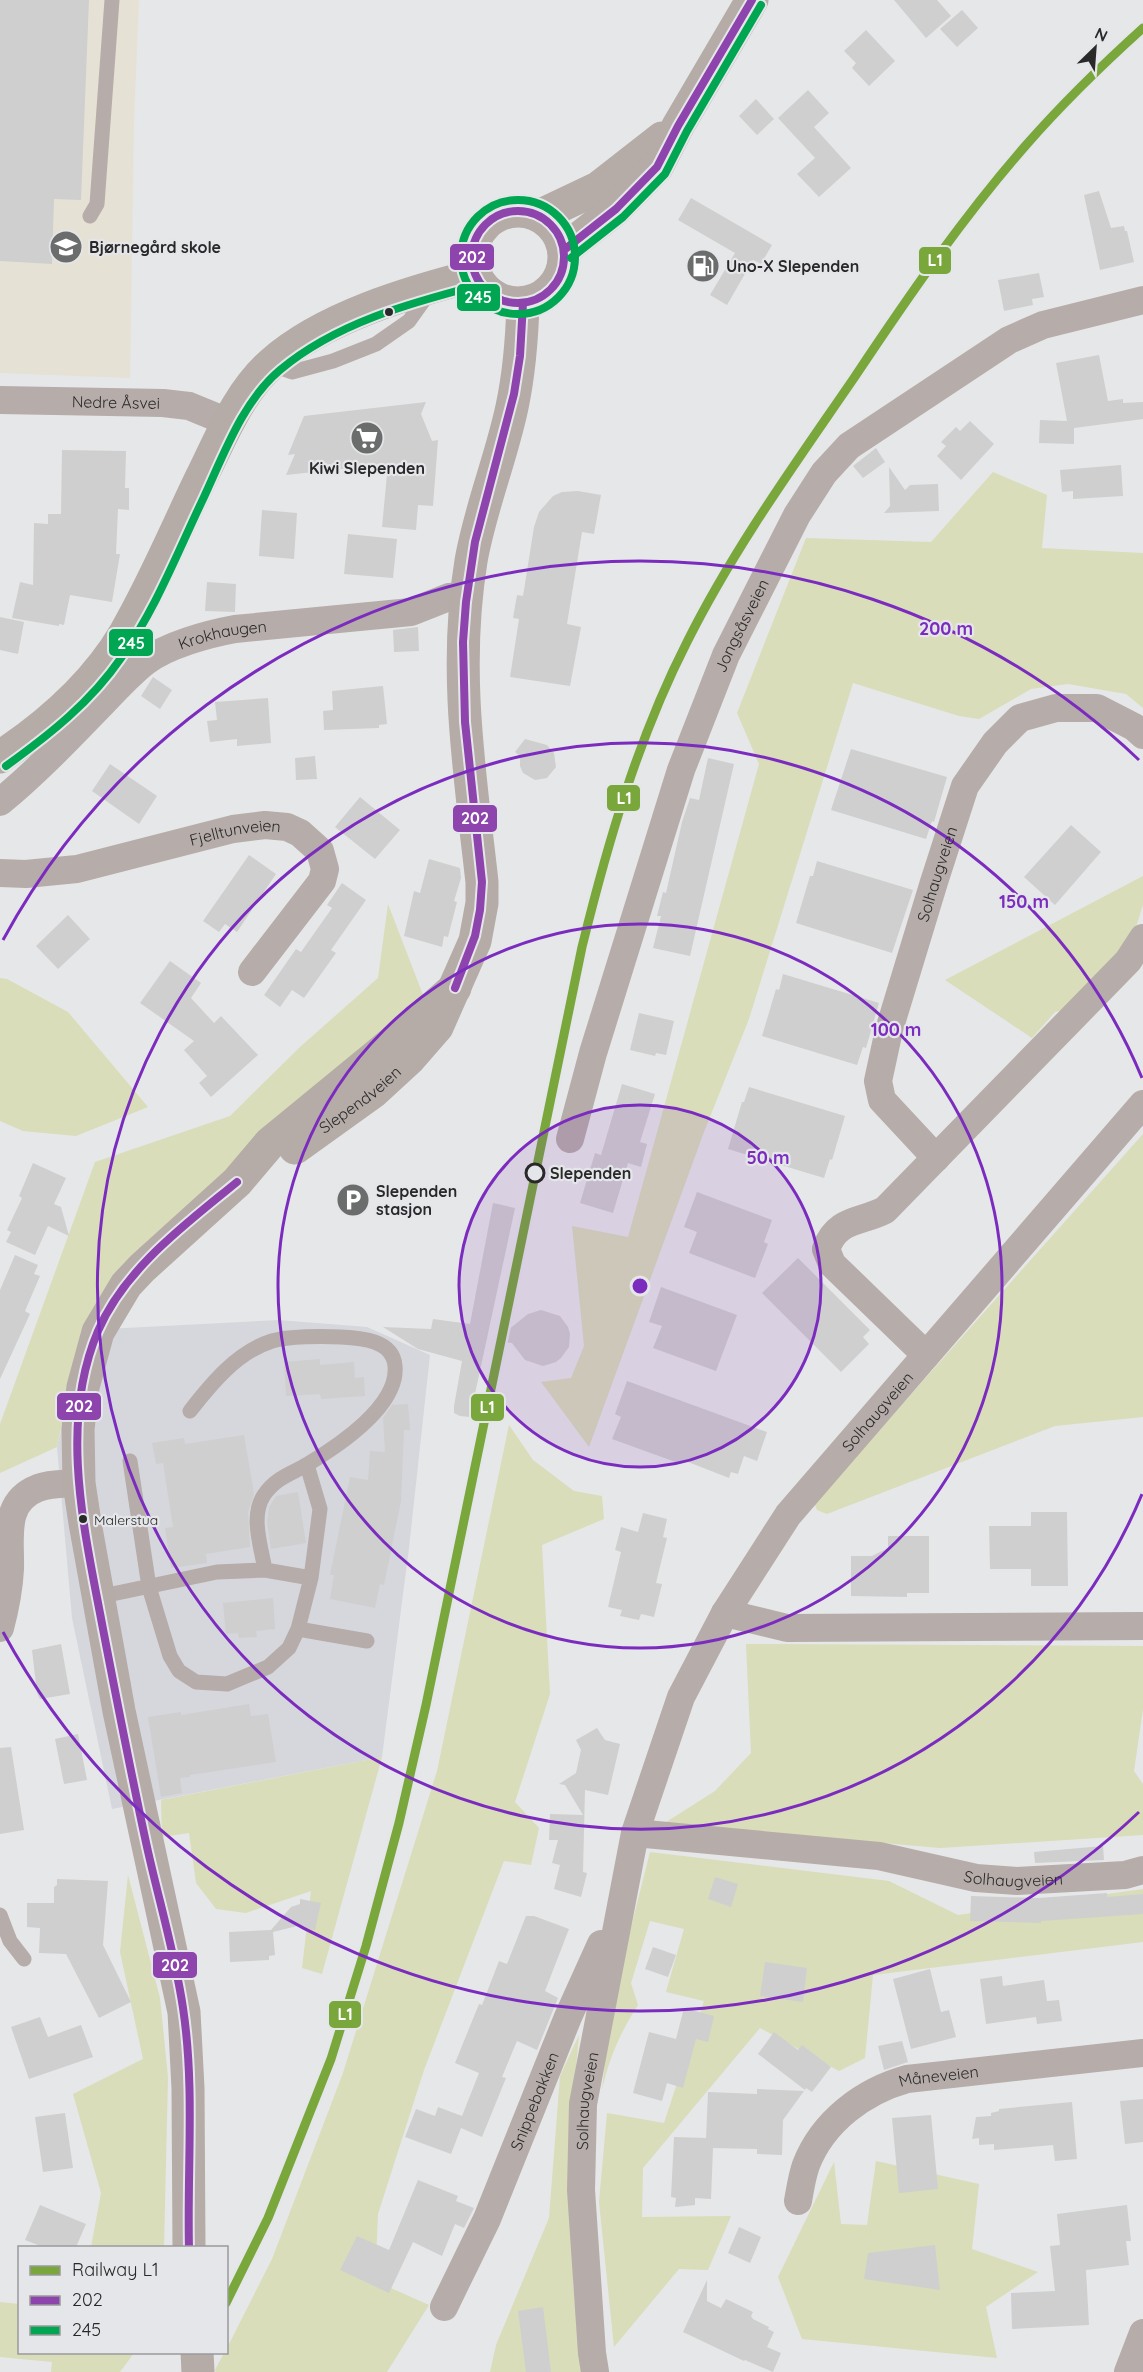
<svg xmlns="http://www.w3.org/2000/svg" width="1143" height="2372" viewBox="0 0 1143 2372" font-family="Quicksand,sans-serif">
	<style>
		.built { fill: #d5d7dd }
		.education { fill: #e5e1d5 }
		.green { fill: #d9ddba }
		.building { fill: #cfcfcf }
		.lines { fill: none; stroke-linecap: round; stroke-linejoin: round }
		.lane { stroke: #b6aca9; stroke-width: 15 }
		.street { stroke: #b6aca9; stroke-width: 28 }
		.secondary { stroke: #b5aba7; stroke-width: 33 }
		.bus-1-casing { stroke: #e5e6e9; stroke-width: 12 }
		.bus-2-casing { stroke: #e5e6e9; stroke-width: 12 }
		.bus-1 { stroke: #8e44ad; stroke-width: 8 }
		.bus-2 { stroke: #00a651; stroke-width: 8 }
		.rail-1-casing { stroke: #e5e6e9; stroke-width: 14 }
		.rail-1 { stroke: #79a73b; stroke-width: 9 }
		.ring { fill: none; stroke: #7b2cbf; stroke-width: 3 }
		.bus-dot { fill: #29292a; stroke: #e5e6e9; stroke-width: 2 }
		.stop-dot { fill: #e5e6e9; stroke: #29292a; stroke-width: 3 }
		.labels { text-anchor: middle; stroke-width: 4.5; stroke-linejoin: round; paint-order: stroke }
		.bus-label { font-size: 14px; fill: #29292a; stroke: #e5e6e9; text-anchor: start }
		.poi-label { font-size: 16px; font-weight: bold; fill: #29292a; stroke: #e5e6e9; text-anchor: start }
		.street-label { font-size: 16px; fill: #29292a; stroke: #e5e6e9 }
		.stop-label { font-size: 16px; font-weight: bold; fill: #29292a; stroke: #e5e6e9; text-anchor: start }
		.centre { fill: #7b2cbf; stroke: #e5e6e9; stroke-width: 3 }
		.ring-label { font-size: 18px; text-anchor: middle; font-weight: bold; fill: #7b2cbf; stroke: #e5e6e9; stroke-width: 4.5; stroke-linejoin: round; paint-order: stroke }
		.line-badge { stroke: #e5e6e9; stroke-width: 2 }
		.badge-label { font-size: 16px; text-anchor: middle; font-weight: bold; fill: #fff }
	</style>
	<rect width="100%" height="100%" fill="#e6e7e8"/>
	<path class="built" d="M279,1320L367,1327L430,1355L409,1548L382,1757L112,1809L72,1618L57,1447L86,1330Z"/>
	<path class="education" d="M0,0H139L134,121L130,378L0,373Z"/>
	<path class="green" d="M993,472L1047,495L1042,548L1143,553V708L1126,694L1068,684L1031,689L979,719L959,716L853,683L749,1019L704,1132L589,1447L541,1382L571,1378L584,1346L572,1226L628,1237L759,764L737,713L806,538L931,542Z
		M1143,876V905L1130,946L1086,1004L1055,1012L1032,1038L945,980Z
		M388,904L425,1000L124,1274L67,1400L57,1447L0,1473V1424L95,1162L230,1116L300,1047L378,978Z
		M0,978L7,979L68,1012L148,1107L76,1136L23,1131L0,1121Z
		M1143,1134V1417L1055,1426L827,1514L817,1510L814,1503Z
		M509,1425L533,1460L574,1491L602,1496L604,1519L542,1545L550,1694L515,1802L539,1828L531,1865L504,1861L424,2070L378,2214L375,2281L429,2305L387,2372H216L215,2370L224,2353L226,2352L227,2348L272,2259L343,2073L437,1771Z
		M746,1644L1143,1646V1709L1134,1771L1143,1784V1835L940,1848L663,1824L715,1791L751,1753Z
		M382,1757L322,1974L302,1968L311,1891L246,1913L216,1909L196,1883L189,1833L162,1837L161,1800Z
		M650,1852L889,1881L958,1915L1143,1889V1942L873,1975L865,2058L839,2071L760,2028L643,2168L642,2217L731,2216L708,2270L679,2269L614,2347L599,2202L607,2113L664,2123L704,2001L666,1992L684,1929L650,1921L631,1983L638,2005C620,2033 609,2058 602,2090L610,2011Z
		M128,1875L160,1998L168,2077L164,2247H91L101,2193L73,2094L143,2059L120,1952Z
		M579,2035L573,2102V2283L583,2372H490L496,2345L549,2218L560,2076Z
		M876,2161L979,2184L972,2249L1038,2272L986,2307L997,2358L802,2339L778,2277L834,2162L841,2224L867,2225Z
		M0,2302L19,2304L20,2352L134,2353L120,2372H51L52,2362L0,2357Z"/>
	<path class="building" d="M0,0H89L81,200L54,199L52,264L0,261Z
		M894,0H937L951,16L926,38Z
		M962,10L978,28L957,47L940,29Z
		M866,30L895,61L869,86L852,68L856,63L844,51Z
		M808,90L829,113L814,127L851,168L819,197L797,174L815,158L778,118Z
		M756,99L774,119L757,135L739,116Z
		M1099,191L1111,228L1124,226L1125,231H1127L1134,262L1100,270L1084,195Z
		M691,198L772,245L761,264L753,260L727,305L710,295L735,253L678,220Z
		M1039,273L1044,297L1032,299L1033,305L1004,311L998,280Z
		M1099,355L1108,401L1123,399V403L1143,402V419L1074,428V444L1039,443L1040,420L1067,421L1056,363Z
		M426,402L421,414L432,441L438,440L433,506L418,505L416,530L382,527L388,464L286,475L295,454L288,455L304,416Z
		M970,421L994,444L961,480L937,456L946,446L941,442L956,427L960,431Z
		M876,448L885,462L863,478L853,466Z
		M62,450L126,451L125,488H129V510L118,509L116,554H120L112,602L70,595L64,625L59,624V626L12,618L20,582L33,585L34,523L48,524V514H61Z
		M1121,465L1123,496L1073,499V491L1062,492L1060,470Z
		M889,467L905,490L910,485L938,484L939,511L884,513L890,506Z
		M578,491L601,495L594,534L582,532L567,624L581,627L570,686L510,677L519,619L513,618L517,595L523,596L534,527L539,512L553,496L562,492Z
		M262,510L297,513L294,559L259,556Z
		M348,534L397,539L393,578L344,574Z
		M207,582L236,584L235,612L205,611Z
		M0,617L24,622L18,654L0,650Z
		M418,627L419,651L394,652L393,630Z
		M153,677L172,690L160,709L141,696Z
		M383,686L387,724L379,725V728L324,730L323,711L333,710L332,691Z
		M268,698L271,743L237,746V739L210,742L207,721L217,720L215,702Z
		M525,739L547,745L554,753L556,767L547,778L535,780L523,773L520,766V756L515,752Z
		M851,749L947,777L934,822L932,821L926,839L831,810Z
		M315,756L317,779L296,780L295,758Z
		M708,758L734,764L690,956L653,948L661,916H657L663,892L666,893L682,822L690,798L699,800Z
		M110,764L157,796L139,824L92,791Z
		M360,797L400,830L375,859L335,827Z
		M1071,825L1101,852L1055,905L1024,877Z
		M249,855L276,874L237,932L225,924L219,932L203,921Z
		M429,859L460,868L461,878L454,901L457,902L448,937L444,936L442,947L404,936L414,891L420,893Z
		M817,861L913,890L892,953L796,923L810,876H813Z
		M342,883L366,900L331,950L336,953L304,998L292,990L280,1007L264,995L296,949L301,952L332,908L327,905Z
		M68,915L90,939L58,969L36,946Z
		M170,961L201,983L191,998L214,1023L221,1016L258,1055L211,1097L199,1083L207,1076L184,1050L194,1041L140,1003Z
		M783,974L879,1003L866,1048L863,1047L857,1065L762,1036L776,989L779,990Z
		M639,1013L674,1021L666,1055L656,1053L655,1056L630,1050Z
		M622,1084L655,1094L640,1142L647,1144L641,1167L628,1163L613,1213L580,1203L595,1153L601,1155Z
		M749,1087L845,1116L832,1160L830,1159L824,1178L728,1149L742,1102H744Z
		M33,1163L66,1178L54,1204L61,1207L69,1236L48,1226L35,1255L6,1242L11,1232L7,1230L22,1198L19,1196Z
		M697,1192L772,1220L764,1242L768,1244L755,1278L689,1253L697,1232L684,1227Z
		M493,1203L515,1208L470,1417L460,1416L454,1413V1406L462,1361L418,1349L383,1327L431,1329L433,1319L470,1324Z
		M15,1255L38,1265L34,1274L40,1276L25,1311L30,1314L0,1379V1290Z
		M798,1258L870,1330L863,1337L869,1344L841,1372L762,1293Z
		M661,1287L737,1315L716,1371L653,1348L662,1326L649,1322Z
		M541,1310L560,1316L568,1327L570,1334L569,1347L561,1358L556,1362L543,1366L525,1360L512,1343L494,1341L528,1314Z
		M320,1359V1365L354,1362L355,1378L364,1377L365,1396L321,1399L320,1394L286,1396L284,1362Z
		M627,1381L767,1432L757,1461L744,1456L738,1474L731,1472L729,1478L683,1460L681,1464L612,1439L621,1417L615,1414Z
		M408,1404L410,1430H404L401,1501L384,1585L380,1584L375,1608L330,1599L334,1575H330L350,1477L368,1480L370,1451L385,1452L383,1418L392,1405Z
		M244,1435L254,1494L248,1512L250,1547L206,1554L207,1563L171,1568L165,1528L173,1527L163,1463L156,1464L152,1443L184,1438L185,1444Z
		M298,1492L306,1543L271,1549L267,1522L269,1507L276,1496Z
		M1031,1512H1067L1068,1586H1031V1569H990L989,1526H1031Z
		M643,1513L667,1519L663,1537L667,1538L656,1583L662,1584L654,1617L641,1614L639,1620L620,1616L622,1610L608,1607L621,1552L615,1550L621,1527L638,1532Z
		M888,1536H929V1593H907V1597L851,1596V1556H872L888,1548Z
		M273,1598L275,1629L256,1631L257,1637L239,1638L238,1633L226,1634L223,1603Z
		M61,1644L70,1694L40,1699L37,1693L32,1650Z
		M249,1704L251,1716L268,1714L276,1762L190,1775V1777L180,1778L182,1793L161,1797L148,1717L181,1712V1715Z
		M597,1728L605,1740L620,1744L608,1795L585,1790L583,1872L587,1873L581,1897L554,1889L560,1865L552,1863L558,1840H549L550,1814L583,1815L565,1785L559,1784L576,1773L581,1750L576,1740Z
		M78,1734L87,1780L64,1784L55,1739Z
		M11,1747L24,1830L0,1834V1748Z
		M1103,1846L1104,1860L1035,1863L1034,1852Z
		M715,1877L738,1884L731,1907L708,1899Z
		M57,1879L108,1881L103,1945L131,2002L99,2018L66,1954L39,1953L40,1928L27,1927V1903H54V1887L57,1885Z
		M1107,1893V1897L1143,1894V1914L1041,1921V1923L970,1921L971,1896L1038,1898Z
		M300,1899L321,1903L315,1930L297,1926L273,1932L275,1955L269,1956V1960L230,1962L229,1932L271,1930L291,1907L300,1904Z
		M526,1916H534L569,1929L545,1991L558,1998L537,2050L517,2041L502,2077L506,2078L482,2137L461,2128L451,2154L405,2137L416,2109L435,2116L438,2107L462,2116L479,2073L455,2063L479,2004L482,2005L499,1961L507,1964Z
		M653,1947L676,1955L668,1977L645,1969Z
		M765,1962L807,1968L803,2002L760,1996Z
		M930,1969L941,2012L949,2010L956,2037L911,2049L893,1979Z
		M1002,1976L1003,1986L1044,1980L1047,2001L1059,2000L1062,2021L1037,2024L1036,2017L986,2024L980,1979Z
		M684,2008L714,2016L708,2042L696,2039L683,2088L667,2083L662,2101L633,2093L649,2032L676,2039Z
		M40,2017L48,2037L81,2025L93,2057L29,2079L11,2027Z
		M774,2032L798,2050L802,2045L831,2067L812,2092L806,2088L805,2090L758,2054Z
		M902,2041L908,2062L884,2070L878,2046Z
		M757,2089L804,2091L783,2120L782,2155L757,2154V2149L713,2148L711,2199L695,2198V2205L675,2207L676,2198L671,2197L674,2137L706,2138L708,2092L757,2094Z
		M1143,2099V2142L1125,2144L1120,2101Z
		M1072,2102L1077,2159L1055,2161L1053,2145L994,2150V2144L979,2145V2138L972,2139L976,2117L991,2116V2113L999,2111V2109Z
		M65,2113L73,2168L43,2172L35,2117Z
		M931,2115L938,2189L899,2193L892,2118Z
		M418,2180L458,2196L456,2201L474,2208L464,2228L455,2224L442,2256L413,2242L389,2293L340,2270L357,2236L389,2250Z
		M40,2205L86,2224L76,2247H43L25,2240Z
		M1127,2205L1131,2241H1126L1129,2265L1086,2270L1089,2325L1012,2329L1011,2293L1055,2291L1050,2246L1060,2245L1057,2214Z
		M739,2227L761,2237L750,2263L728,2253Z
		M935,2245L940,2290L864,2279L868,2253Z
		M707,2280V2301L721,2308L726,2299L753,2312L751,2316L753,2319L769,2327L768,2329L774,2332L767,2347L781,2353L773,2372L745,2360L744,2361L683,2332Z
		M543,2307L551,2372H526L518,2311Z"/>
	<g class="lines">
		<path class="lane" d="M90,216L97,204L112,0
			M270,364L292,372L333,361L376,344L409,321L429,293
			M190,1411C211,1384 237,1352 272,1341C288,1336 323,1336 341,1337C361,1338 393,1340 395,1366C399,1406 338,1446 308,1464C291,1474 275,1478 264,1495C250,1516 261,1546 265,1570
			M130,1461L149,1587L170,1656L179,1671L196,1682L227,1684L268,1667L289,1648L298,1629L311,1578L320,1509L307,1465
			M98,1597L217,1572L265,1570L311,1578
			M298,1629L367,1641
			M0,1915L10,1941L24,1959"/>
		<g class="street">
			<path id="s1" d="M0,400L163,403L189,406L228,422"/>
			<path id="s2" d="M0,802C33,775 63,744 93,713C110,696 126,677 145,662C167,645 208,634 235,629L411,612L449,597L467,596"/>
			<path id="s3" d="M0,873L26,874L77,869L233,829L265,825L287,827L300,833L320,851L325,869L322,881L252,972"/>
			<path id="s4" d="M570,1139L593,1053L681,770L726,655L797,515L824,473L849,446L1009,340L1043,325L1143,300"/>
			<path id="s5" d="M936,1158L882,1100L878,1081L889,1030L934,882L965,786L995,743L1020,718L1056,708H1097L1134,727L1143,735"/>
			<path d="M926,1355L832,1264L826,1249C837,1218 860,1223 885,1210L1128,961L1143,938"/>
			<path d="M725,1613L787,1628L1143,1626"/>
			<path d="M0,1628C5,1609 9,1589 10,1569C11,1538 2,1502 38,1488C50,1483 66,1484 79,1483"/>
			<path id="s6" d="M635,1833L879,1856L976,1878L1017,1881L1125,1875L1143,1870"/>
			<path id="s7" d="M798,2201C800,2190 802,2176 806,2165C823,2121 864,2091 907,2079L1143,2053"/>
			<path id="s8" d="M444,2307L487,2219L568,2017L601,1944"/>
			<path id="s9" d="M595,2372L592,2353L581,2190L583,2104L635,1833L681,1697L725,1613L788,1515L1143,1104"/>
			<path d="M1128,2372L1143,2333"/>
		</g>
		<g class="secondary">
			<circle cx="518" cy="257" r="46"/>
			<path d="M539,216L598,188L662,138"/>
			<path d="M564,250L616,209L657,167L678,126L752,0"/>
			<path d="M0,757C48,725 95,684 125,633C154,583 176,530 201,478C221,438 238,393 272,363C324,317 410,292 476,275"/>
			<path id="s10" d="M295,1148L373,1092L410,1058L437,1027L475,941L482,903V882C470,774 453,671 471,561C480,509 501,459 512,407C519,374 522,338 523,303"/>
			<path d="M189,2248L188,2088L184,2012L119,1711L85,1523L79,1483L78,1429L83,1387L98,1332L126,1285L142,1268L237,1182L270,1143L398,1038L455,988"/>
			<path d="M197,2352L198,2372"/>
		</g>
		<g class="bus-1-casing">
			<path id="bus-1" d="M472 257a46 46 0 1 1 92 0a46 46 0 1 1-92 0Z
				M564,250L616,209L657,167L678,126L752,0
				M455,988L475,936L480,910L482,882L465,722L463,642L466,602L475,542L514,394L520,356L523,303
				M189,2248C187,2168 195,2087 183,2008C175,1954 159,1901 147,1847C131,1774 117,1701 103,1629C85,1533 58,1425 98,1331C125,1268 186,1224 237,1182"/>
		</g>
		<g class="bus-2-casing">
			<path id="bus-2" d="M461 257a57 57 0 1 1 114 0a57 57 0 1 1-114 0Z
				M571,258L623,217L665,174L687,131L761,5
				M6,766C49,735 91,702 121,658C156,609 178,551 204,497C224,454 243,401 280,370C336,323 410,303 479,285"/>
		</g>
		<use href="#bus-1" class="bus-1"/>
		<use href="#bus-2" class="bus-2"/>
		<g class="rail-1-casing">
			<path id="rail-1" d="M226,2303L268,2218L331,2059L366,1946L399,1823L426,1705L582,947C608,842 638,738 687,642C734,548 795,464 854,378C908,297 963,217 1027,144C1063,103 1102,65 1143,28"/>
		</g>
		<use href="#rail-1" class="rail-1"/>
	</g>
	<circle cx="640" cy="1286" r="181" fill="#7b2cbf" fill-opacity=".12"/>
	<g class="ring">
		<circle cx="640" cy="1286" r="181"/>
		<circle cx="640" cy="1286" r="362"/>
		<path d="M1142 1494A543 543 0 1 1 1142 1078"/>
		<path d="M1139 1812A725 725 0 0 1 3 1632M3 940A725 725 0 0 1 1139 760"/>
	</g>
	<defs>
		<g id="school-disc" transform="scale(1.725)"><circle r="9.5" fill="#6b6c6c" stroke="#e5e6e9"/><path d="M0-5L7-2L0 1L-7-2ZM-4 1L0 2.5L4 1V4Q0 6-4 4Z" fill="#fff"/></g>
		<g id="fuel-disc" transform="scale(1.725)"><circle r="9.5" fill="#6b6c6c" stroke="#e5e6e9"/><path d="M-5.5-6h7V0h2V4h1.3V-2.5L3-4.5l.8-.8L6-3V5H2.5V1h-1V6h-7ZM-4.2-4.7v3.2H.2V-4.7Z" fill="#fff"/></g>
		<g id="supermarket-disc" transform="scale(1.725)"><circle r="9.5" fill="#6b6c6c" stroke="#e5e6e9"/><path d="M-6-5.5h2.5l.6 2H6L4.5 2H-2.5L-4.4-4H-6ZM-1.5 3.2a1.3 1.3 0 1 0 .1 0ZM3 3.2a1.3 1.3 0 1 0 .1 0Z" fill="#fff"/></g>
		<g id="parking-disc" transform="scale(1.725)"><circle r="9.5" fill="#6b6c6c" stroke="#e5e6e9"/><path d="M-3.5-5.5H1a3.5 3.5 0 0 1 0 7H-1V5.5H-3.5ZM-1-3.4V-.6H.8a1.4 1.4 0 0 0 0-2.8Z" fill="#fff"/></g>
	</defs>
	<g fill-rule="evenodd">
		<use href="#school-disc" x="66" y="247"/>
		<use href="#fuel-disc" x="703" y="266"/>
		<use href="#supermarket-disc" x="367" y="438"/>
		<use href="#parking-disc" x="353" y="1200"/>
	</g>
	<g class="bus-dot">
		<circle cx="389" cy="312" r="5"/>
		<circle cx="83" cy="1519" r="5"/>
	</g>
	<circle class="stop-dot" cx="535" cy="1173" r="9"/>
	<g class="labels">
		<g class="bus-label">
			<text x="94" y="1525">Malerstua</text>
		</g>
		<g class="poi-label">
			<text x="89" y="253">Bjørnegård skole</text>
			<text x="726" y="272">Uno-X Slependen</text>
			<text x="367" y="474" text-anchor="middle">Kiwi Slependen</text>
			<text x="376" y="1197">Slependen<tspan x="376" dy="18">stasjon</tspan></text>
		</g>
		<g class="street-label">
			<text dy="6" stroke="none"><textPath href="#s1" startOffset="116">Nedre Åsvei</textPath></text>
			<text dy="6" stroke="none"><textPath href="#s4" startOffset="542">Jongsåsveien</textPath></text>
			<text dy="6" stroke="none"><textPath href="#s2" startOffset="285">Krokhaugen</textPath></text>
			<text dy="6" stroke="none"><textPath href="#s3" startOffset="240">Fjelltunveien</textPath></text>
			<text dy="6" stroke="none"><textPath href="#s5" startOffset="314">Solhaugveien</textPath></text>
			<text dy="6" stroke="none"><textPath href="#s10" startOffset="81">Slependveien</textPath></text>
			<text dy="6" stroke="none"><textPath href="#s9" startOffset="1036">Solhaugveien</textPath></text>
			<text dy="6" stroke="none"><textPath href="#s6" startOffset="382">Solhaugveien</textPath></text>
			<text dy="6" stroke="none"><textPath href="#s7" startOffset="206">Måneveien</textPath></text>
			<text dy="6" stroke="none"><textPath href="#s8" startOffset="225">Snippebakken</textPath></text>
			<text dy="6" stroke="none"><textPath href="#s9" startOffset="272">Solhaugveien</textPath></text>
		</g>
		<g class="stop-label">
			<text x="550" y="1179">Slependen</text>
		</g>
	</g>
	<circle cx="640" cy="1286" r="9" class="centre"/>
	<g class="ring-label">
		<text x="946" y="635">200 m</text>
		<text x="1024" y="908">150 m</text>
		<text x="896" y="1036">100 m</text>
		<text x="768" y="1164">50 m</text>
	</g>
	<g class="line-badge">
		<rect x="449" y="243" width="46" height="28" rx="6" fill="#8e44ad"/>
		<rect x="918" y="246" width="34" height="29" rx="6" fill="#79a73b"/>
		<rect x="456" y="283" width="45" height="29" rx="6" fill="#00a651"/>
		<rect x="108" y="628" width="46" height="29" rx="6" fill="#00a651"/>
		<rect x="606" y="784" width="35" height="28" rx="6" fill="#79a73b"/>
		<rect x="452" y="804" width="46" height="29" rx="6" fill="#8e44ad"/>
		<rect x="56" y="1392" width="46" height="29" rx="6" fill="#8e44ad"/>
		<rect x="470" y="1393" width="35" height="29" rx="6" fill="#79a73b"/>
		<rect x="152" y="1951" width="46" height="28" rx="6" fill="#8e44ad"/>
		<rect x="328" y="2000" width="34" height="29" rx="6" fill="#79a73b"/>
	</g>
	<g class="badge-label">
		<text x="472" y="263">202</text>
		<text x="935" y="266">L1</text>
		<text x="478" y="303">245</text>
		<text x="131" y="649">245</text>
		<text x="624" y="804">L1</text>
		<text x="475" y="824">202</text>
		<text x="79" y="1412">202</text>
		<text x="487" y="1413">L1</text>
		<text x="175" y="1971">202</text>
		<text x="345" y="2020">L1</text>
	</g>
	<rect x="18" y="2246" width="210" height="108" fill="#e5e6e9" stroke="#9a9a9d" stroke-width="1.5"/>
	<rect x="30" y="2266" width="30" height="9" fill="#79a73b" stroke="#9a9a9d" stroke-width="1.5"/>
	<text x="72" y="2276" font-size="18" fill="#29292a">Railway L1</text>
	<rect x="30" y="2296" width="30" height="9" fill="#8e44ad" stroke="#9a9a9d" stroke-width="1.5"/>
	<text x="72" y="2306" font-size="18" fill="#29292a">202</text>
	<rect x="30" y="2326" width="30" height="9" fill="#00a651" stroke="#9a9a9d" stroke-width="1.5"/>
	<text x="72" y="2336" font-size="18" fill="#29292a">245</text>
	<g transform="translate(1095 48) rotate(25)" stroke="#e5e6e9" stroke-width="4.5" paint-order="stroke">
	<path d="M0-4.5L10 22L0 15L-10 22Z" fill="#29292a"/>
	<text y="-9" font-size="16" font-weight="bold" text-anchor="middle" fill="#29292a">N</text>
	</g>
</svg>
